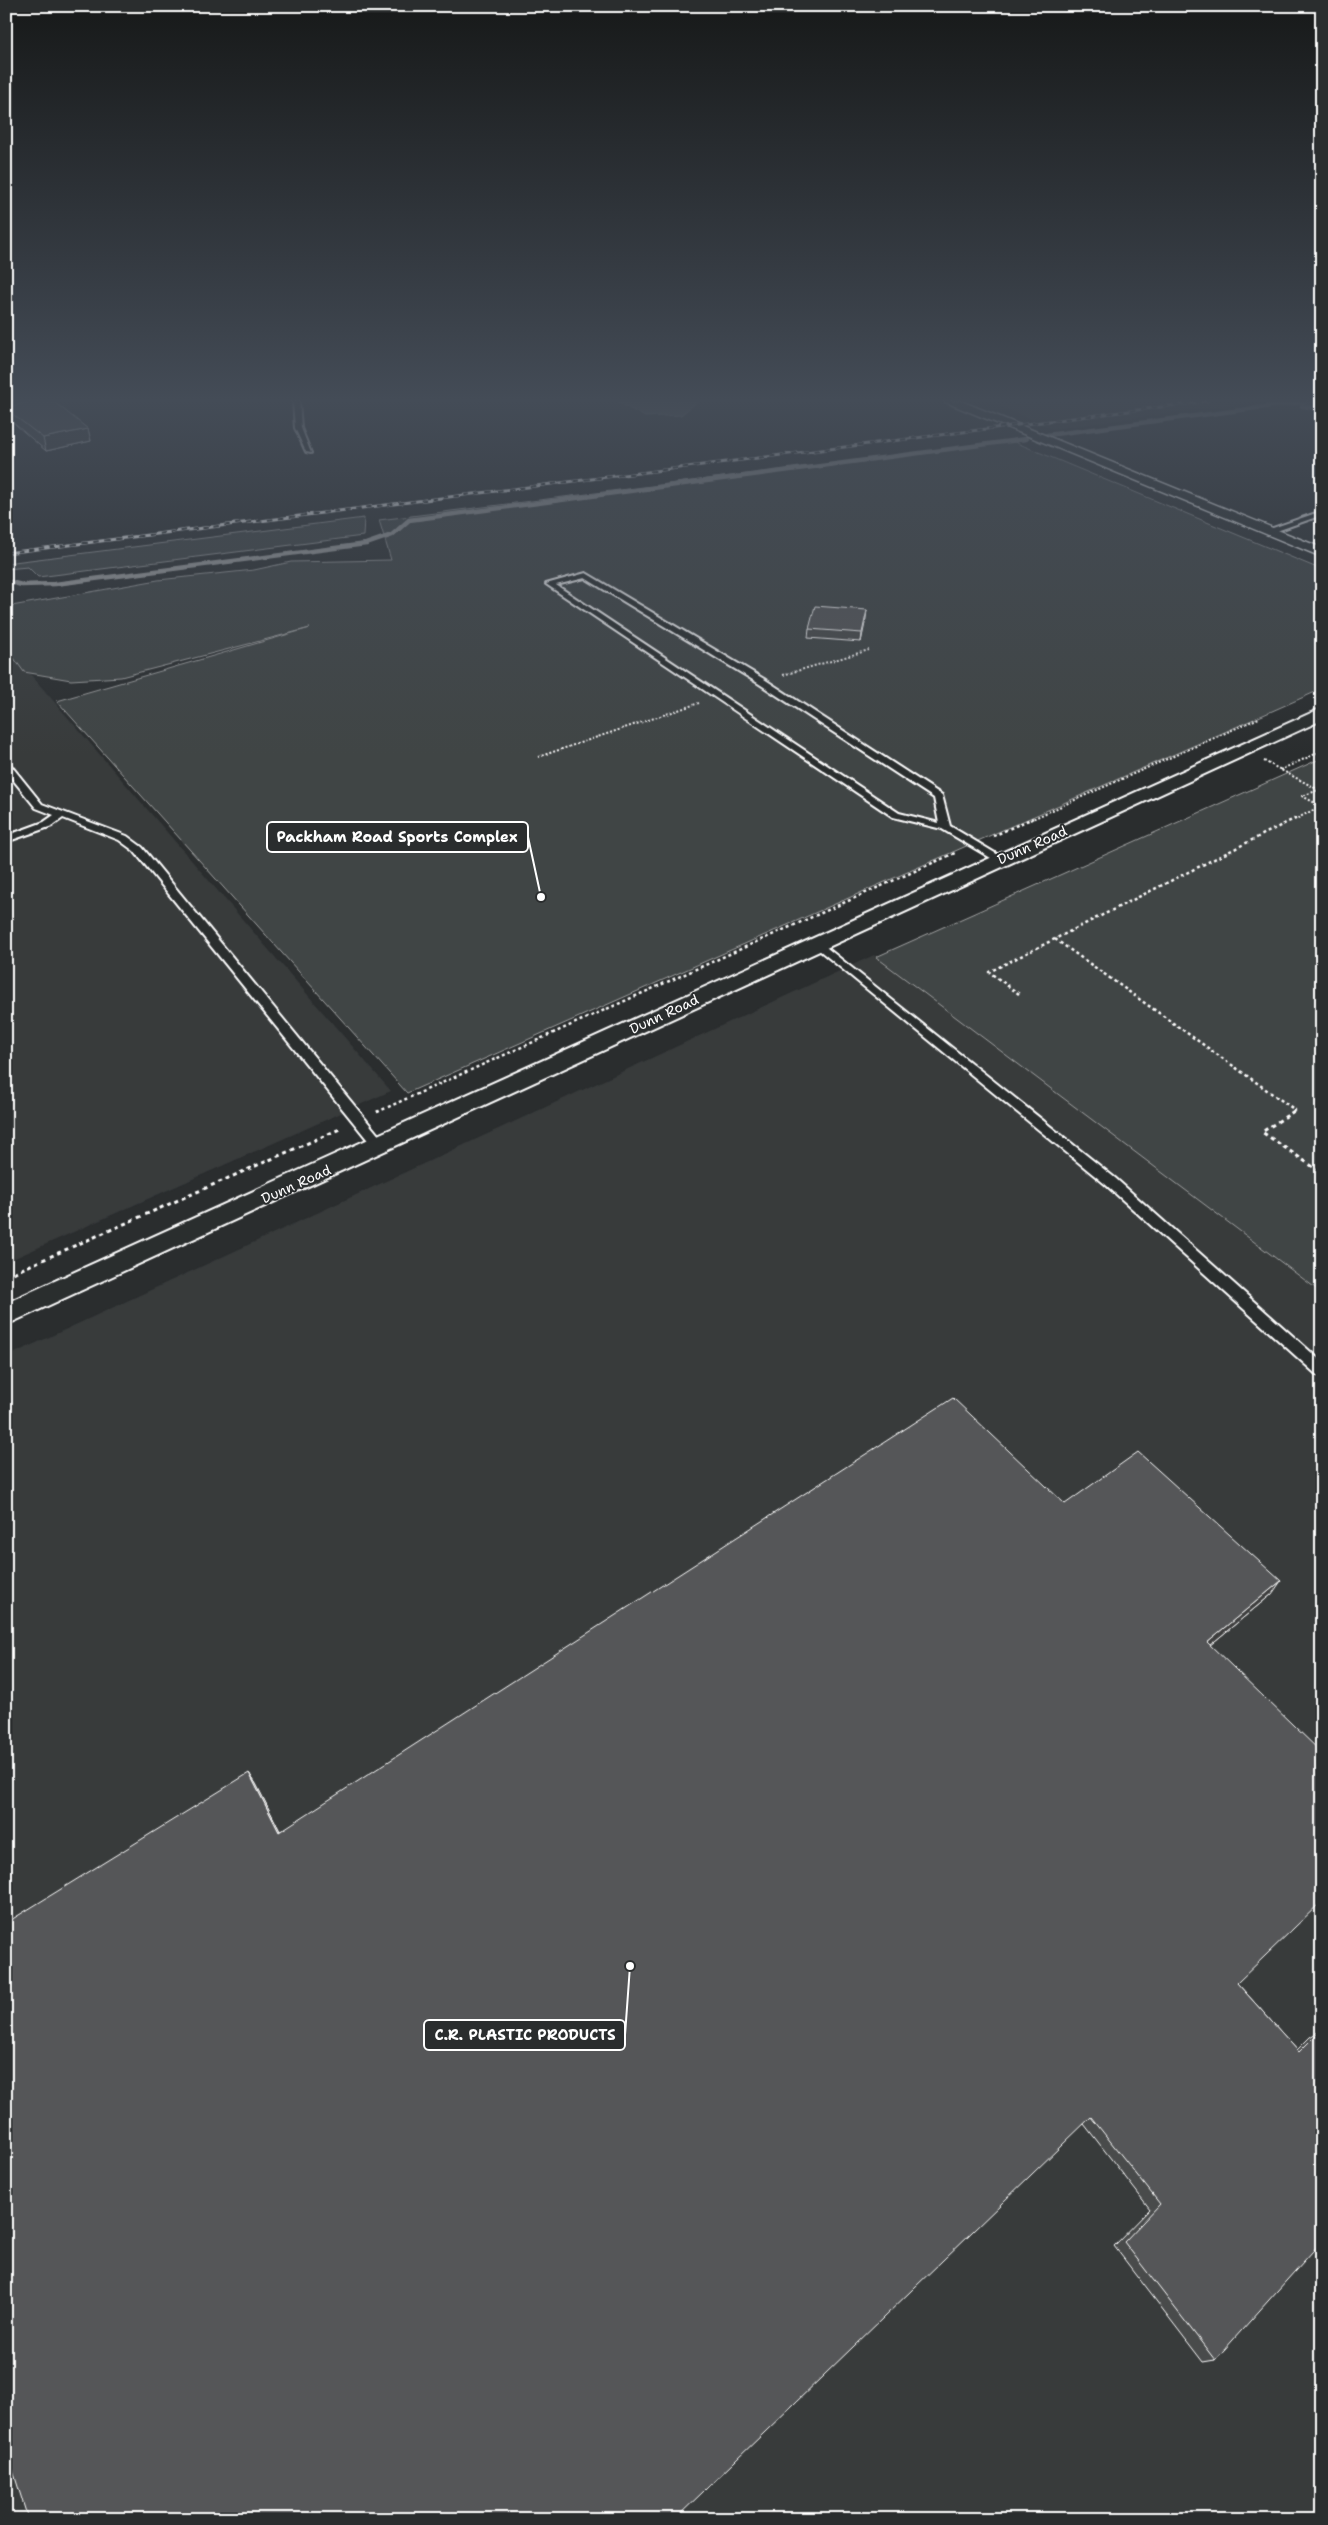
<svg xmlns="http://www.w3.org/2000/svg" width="1328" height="2525" viewBox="0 0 1328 2525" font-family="'Shantell Sans',sans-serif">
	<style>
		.built { fill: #373a3b }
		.green { fill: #414445; stroke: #a0a2a2 }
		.water { fill: #6a6c6d; stroke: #a6a7a7 }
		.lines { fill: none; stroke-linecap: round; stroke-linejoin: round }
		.stream { stroke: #a6a7a7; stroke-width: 4.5 }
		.lane-casing { stroke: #fff; stroke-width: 4 }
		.street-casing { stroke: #fff; stroke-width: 4 }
		.secondary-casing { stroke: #fff; stroke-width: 3 }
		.path-far2 { stroke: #fff; stroke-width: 2; stroke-dasharray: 2 2; stroke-linecap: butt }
		.path-far1 { stroke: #fff; stroke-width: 2.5; stroke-dasharray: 3 3; stroke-linecap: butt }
		.path { stroke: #fff; stroke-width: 3; stroke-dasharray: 4 4; stroke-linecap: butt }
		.lane { fill: #2a2d2e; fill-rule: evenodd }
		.street { fill: #2a2d2e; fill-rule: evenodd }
		.secondary { fill: #2a2d2e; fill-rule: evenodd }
		.rail-casing { stroke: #fff; stroke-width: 3 }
		.rail { stroke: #2a2d2e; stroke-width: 2; stroke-dasharray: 5.5; stroke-linecap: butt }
		.wall { fill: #494b4c; stroke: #fff }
		.shaded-wall { fill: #3c3d3e; stroke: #fff }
		.building { fill: #555758; stroke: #fff }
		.labels { text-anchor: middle; stroke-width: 4; stroke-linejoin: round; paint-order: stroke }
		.street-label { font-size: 14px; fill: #fff; stroke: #2a2d2e }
		.leader { fill: none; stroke: #fff; stroke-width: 2 }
		.callout-dot { fill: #fff; stroke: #2a2d2e; stroke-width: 2 }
		.callout { fill: #2a2d2e; stroke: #fff; stroke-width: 2 }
		.callout-label { font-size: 15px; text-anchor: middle; font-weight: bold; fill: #fff }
	</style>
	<rect width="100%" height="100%" fill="#2a2d2e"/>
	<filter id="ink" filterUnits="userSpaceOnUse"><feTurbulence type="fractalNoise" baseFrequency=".02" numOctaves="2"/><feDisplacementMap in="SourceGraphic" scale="10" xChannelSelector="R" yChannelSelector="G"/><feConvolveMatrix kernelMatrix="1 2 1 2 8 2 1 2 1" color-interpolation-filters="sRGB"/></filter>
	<g filter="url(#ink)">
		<path class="built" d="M988,401H1256L1053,429Z
			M6,646L391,1091L6,1262Z
			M874,955L1322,1291V2519H6V1357Z"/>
		<path class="green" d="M1012,441L1322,570V689L407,1093L57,701L310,628L121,677L71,680L24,672L8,650L6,607L158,580L254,570L291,562L391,560L379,520Z
			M364,518L363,536L38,577L28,567L6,569V563Z
			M1322,758V1293L876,957Z"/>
		<path class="water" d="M616,401H698L681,415L645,417Z"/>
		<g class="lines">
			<path class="stream" d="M1302,406L1322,409
				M1047,435L1311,401
				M6,581L22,585L55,584L366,544L392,535L409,520L1026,439"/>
			<g class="lane-casing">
				<path id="lane" d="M293,401H299L301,428L311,453L306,452L295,428Z
					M1322,511V515L1271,533L1264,531Z
					M586,573L764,679L942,795L950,826L1005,859L1004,861H996L942,829L893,817L546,584ZM585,578L758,683L934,798L939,823L899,813L556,585Z
					M6,762L9,763L42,804L127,836L142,847L385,1143L386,1146L385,1149H375L134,851L119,840L63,818L52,826L6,842V836L44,822L54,815L36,808L6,771Z
					M817,940L1115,1178L1322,1362V1377L1317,1375L1105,1184L813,945L812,943Z"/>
			</g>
			<g class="street-casing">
				<path id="street" d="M34,401L32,404L6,410V402Z
					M1322,708V720L6,1325V1303Z"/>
			</g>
			<g class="secondary-casing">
				<path id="secondary" d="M943,401H961L1322,548V557Z"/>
			</g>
			<path class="path-far2" d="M783,675L869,650
				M538,757L699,703
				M1264,761L1319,790L1302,796L1321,806
				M1280,770L1322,751
				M1030,820L1259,718
				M1294,820L1321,806"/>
			<path class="path-far1" d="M993,836L1033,818
				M1055,939L1295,1110L1292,1112
				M1019,994L989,972L1296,818
				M377,1112L955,853"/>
			<path class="path" d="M1294,1111L1262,1132L1322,1173
				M377,1112L379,1111
				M6,1276L342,1128"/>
			<use href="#lane" class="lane"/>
			<use href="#street" class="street"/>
			<use href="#secondary" class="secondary"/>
			<g class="rail-casing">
				<path id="rail" d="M6,553L1208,401"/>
			</g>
			<use href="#rail" class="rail"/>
		</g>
		<path class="wall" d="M6,407L88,429L91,441L46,451L9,419L6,412Z
			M867,610L861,642L808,638L809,629Z
			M1065,1504L1272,1594L1210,1645L1237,1983L1297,2050L1310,2037L1322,2029L1215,2360L1203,2362L1114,2246L1150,2209L1084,2124L28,2519L249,1773L256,1784L280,1831Z"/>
		<path class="shaded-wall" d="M88,429L91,441L46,451L43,438Z
			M867,610L866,619L861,642L862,633Z
			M1281,1581L1272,1594L1198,1655L1207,1642Z
			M249,1773L256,1784L286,1843L279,1832Z"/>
		<path class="building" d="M33,401H53L88,429L43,438L6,409V407Z
			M815,606L867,610L862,633L809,629Z
			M953,1398L1065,1504L1138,1452L1281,1581L1207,1642L1322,1753V1901L1237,1983L1299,2052L1322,2029V2241L1215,2360L1124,2242L1160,2204L1091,2117L675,2519H28L6,2448V1923L249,1773L279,1832Z"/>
	</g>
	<linearGradient id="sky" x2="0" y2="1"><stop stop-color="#171919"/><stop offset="0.53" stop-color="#444c57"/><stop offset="1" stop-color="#444c57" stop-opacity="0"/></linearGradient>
	<rect width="1328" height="755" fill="url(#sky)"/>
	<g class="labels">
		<g class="street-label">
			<text transform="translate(1032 845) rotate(-24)" y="5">Dunn Road</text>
			<text transform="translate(664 1014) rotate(-25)" y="5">Dunn Road</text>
			<text transform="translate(296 1184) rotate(-24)" y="5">Dunn Road</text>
		</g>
	</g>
	<path class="leader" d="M541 897L528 837M630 1966L625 2035"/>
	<g class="callout-dot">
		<circle cx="541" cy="897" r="5"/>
		<circle cx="630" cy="1966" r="5"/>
	</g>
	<g class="callout">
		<rect x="267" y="822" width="261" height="30" rx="5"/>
		<rect x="424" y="2020" width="201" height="30" rx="5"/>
	</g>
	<g class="callout-label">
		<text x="397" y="842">Packham Road Sports Complex</text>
		<text x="525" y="2040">C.R. PLASTIC PRODUCTS</text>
	</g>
	<rect width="1328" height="2525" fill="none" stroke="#2a2d2e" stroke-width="25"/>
	<rect x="12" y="12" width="1303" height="2500" fill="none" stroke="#fff" stroke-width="2" filter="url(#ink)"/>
</svg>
